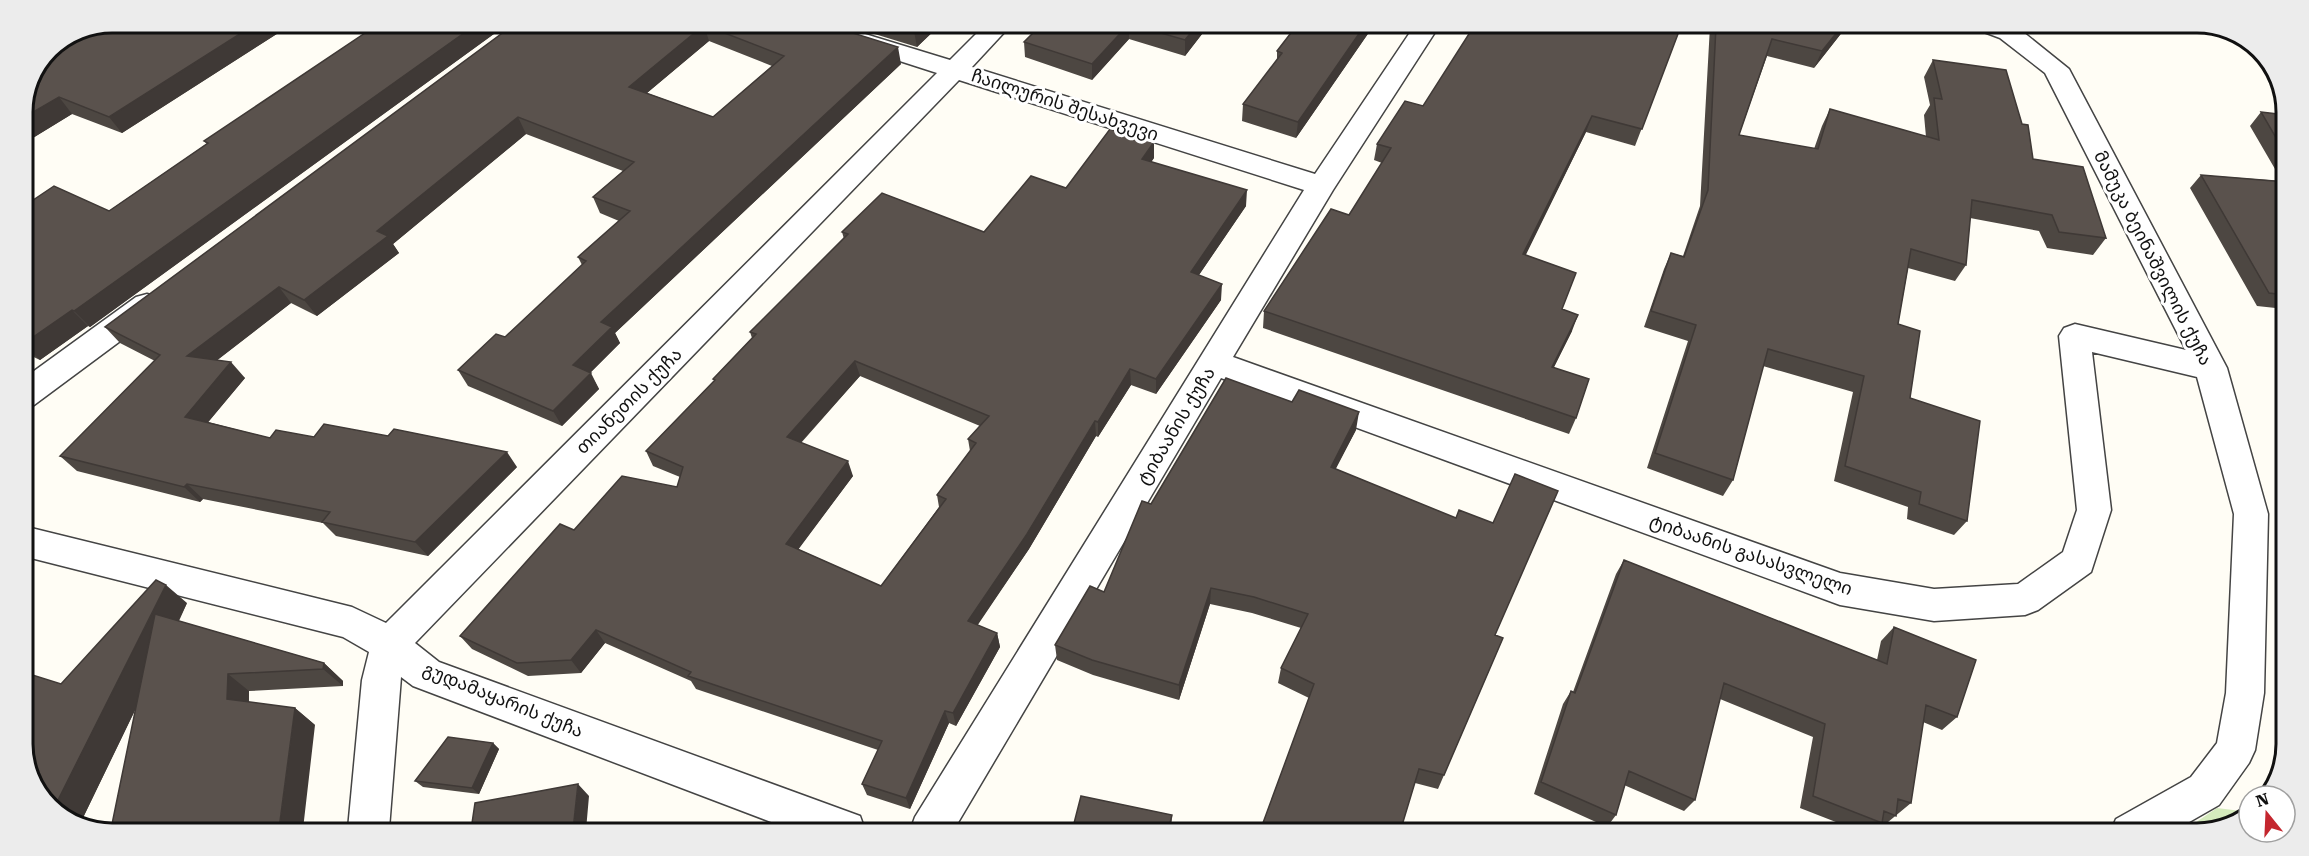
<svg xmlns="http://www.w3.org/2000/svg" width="2309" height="856" viewBox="0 0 2309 856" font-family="'Roboto Serif','Noto Sans Georgian',serif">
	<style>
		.green { fill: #d5ebbd }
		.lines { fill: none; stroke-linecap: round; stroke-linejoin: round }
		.street-casing { stroke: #444; stroke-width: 3 }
		.street { fill: #fff; fill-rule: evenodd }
		.wall { fill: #4d4742; fill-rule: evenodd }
		.shaded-wall { fill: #3f3936 }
		.building { fill: #5a524d; stroke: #3f3936; stroke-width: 1.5; fill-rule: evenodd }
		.labels { text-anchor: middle; stroke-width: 6; stroke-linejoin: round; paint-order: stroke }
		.street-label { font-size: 18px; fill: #111; stroke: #fff }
		.rim { fill: none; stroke: #111; stroke-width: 3 }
	</style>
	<rect width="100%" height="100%" fill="#fffdf5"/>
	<path class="green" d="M2217,808L2249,812V816L2197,833H2180Z"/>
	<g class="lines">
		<g class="street-casing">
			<path id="street" d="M985,25H1011L972,67L1315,174L1415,25L1439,26L1333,190L1233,357L1840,573L1934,589L2018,584L2063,552L2077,510L2059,336L2064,328L2075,324L2186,350L2045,73L2000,38L1984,32L1981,27L2018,28L2069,69L2227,368L2268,514L2264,693L2255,750L2249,763L2219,805L2170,833H2110L2116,819L2191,777L2217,743L2226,693L2234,514L2197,377L2092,352L2111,510L2091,572L2038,610L2025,615L1934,621L1840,605L1221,378L953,831H910L915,817L1304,190L959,80L415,643L439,662L860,816L865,830H792L413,686L401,677L389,829H348L362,680L369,652L343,637L23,556V526L352,607L386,623L937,73L847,44L843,39L847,34L856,31L865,34L950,60Z
				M147,294L158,297L162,305L158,313L34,405L23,408V379L136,297Z"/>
		</g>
		<use href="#street" class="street"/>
	</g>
	<path class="wall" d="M112,22L294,23L122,133L72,114L23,144V106Z
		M380,23H509L90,327L88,326L40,360L23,352V207L109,211L207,144L204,141Z
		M516,23L824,24L901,64L615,333L620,343L590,373L599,389L562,426L468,386L458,370L505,337L582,265L578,257L619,221L600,213L593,197L623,171L526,134L393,244L399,253L317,316L291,303L217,360L245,378L208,422L270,438L314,437L517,467L428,556L336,536L323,523L203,499L200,502L77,471L60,456L155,361L120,343L105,327ZM709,41L772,66L713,117L647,93Z
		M842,24H941L917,47Z
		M1041,25H1209L1185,56L1129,39L1092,80L1025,57L1024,42Z
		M1295,25H1374L1296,138L1242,121L1243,104L1277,60V51L1297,26Z
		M1681,26L1635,146L1586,132L1525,255L1562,309L1572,331L1554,367L1576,418L1569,434L1263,328L1264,311L1349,215L1382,163L1374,160L1377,144L1423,106Z
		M1710,26H1847L1814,68L1767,56L1739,135L1814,149L1822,126L1830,109L1926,137L1924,115L1930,105L1924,77L1933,60L2022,124L2033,159L2106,238L2093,255L2047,248L2039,231L1970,218L1966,265L1955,281L1908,268L1898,324L1910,398L1967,521L1954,535L1907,519L1908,507L1834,481L1853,392L1763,366L1733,480L1723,496L1647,468L1688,341L1644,327L1664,269L1671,253L1683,256L1700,206Z
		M2261,112L2286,115L2285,309L2257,306L2190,188L2201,175L2282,181L2250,126Z
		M1154,158L1151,162L1246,206L1199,275L1221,300L1156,394L1131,385L1098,437L1096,436L1029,549L977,625L997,633L1000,647L956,726L949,723L910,809L867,795L862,784L878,750L696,689L691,681L605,643L581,673L528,676L472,649L460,636L574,530L677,487L680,477L653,466L646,451L714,381L713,379L752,338L750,332L844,239L842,232H984L1066,188ZM860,376L980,426L968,439L970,451L937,495L939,507L881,586L798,549L853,476L801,443Z
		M1356,430L1335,469L1495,635L1503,638L1438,789L1415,783L1309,698L1278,683L1281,668L1301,628L1252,613L1210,604L1179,700L1093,675L1057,660L1055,645L1104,592L1151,504Z
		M1624,560L1877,660L1881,641L1894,627L1957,717L1942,730L1923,722L1911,803L1882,827L1879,826L1870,833H1864L1800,808L1813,737L1720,699L1695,800L1684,811L1624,785L1616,815L1607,827L1534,794L1563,704L1571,691L1573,692L1616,574Z
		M187,603L179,621L324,663L343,681V686L249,691V702L295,708L315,725L135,710L79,826L41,798L61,684Z
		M493,743L499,749L479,794L423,787L415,781Z"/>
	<path class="shaded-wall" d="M257,23H294L122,133L109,117Z
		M478,23H509L90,327L74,311Z
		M921,24H941L917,47L914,31Z
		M704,25L709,41L635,103L629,87Z
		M1128,25H1129V39L1092,80V64Z
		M1197,25H1209L1185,56V40Z
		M1365,25H1374L1296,138L1298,122Z
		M1842,26H1847L1814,68L1822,51Z
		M898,47L901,64L615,333L620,343L582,381L573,365L601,322Z
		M59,97L72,114L23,144V118Z
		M1592,116L1586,132L1518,271L1523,254Z
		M518,117L526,134L393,244L399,253L317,316L304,300L377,231Z
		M1154,142V158L1142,175V159Z
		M1247,190L1246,206L1190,288L1191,272Z
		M1222,284L1221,300L1156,394V379Z
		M279,287L291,303L202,372L187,356Z
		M72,310L88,326L40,360L23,344Z
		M1578,315L1572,331L1546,383L1552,367Z
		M855,361L860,376L792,452L787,437Z
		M231,362L245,378L200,432L185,417Z
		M1130,369L1131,385L1098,437V422Z
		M591,373L599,389L562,426L553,411Z
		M1359,412L1356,430L1328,484L1331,467Z
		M1095,421L1096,436L1029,549L971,635L968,621Z
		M507,452L517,467L428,556L415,542Z
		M848,461L853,476L792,558L786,544Z
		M187,484L203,499L200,502L184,487Z
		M166,585L187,603L79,826L54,808Z
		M1211,588L1210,604L1179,700V685Z
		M596,630L605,643L581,673L571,660Z
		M997,633L1000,647L956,726L953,713Z
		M324,663L343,681V686L323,669Z
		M228,674L249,691L248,716L227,699Z
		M295,708L315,725L303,829H279Z
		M945,711L949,723L910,809L906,798Z
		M493,743L499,749L479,794L472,788Z
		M578,784L589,796L586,830H573Z
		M1172,815L1171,831H1168Z"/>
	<path class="building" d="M112,22L257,23L109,117L59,97L23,118V106L49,48Z
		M380,23H478L74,311L72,310L23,344V207L54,186L109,211L208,143L204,141Z
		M516,23L824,24L898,47L601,322L612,327L573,365L591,373L553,411L458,370L496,334L505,337L586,261L578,257L630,211L593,197L634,162L518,117L377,231L388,236L304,300L279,287L187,356L231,362L185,417L270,438L276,430L314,437L324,424L388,436L394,429L507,452L415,542L322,522L330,512L187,484L184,487L60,456L160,355L105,327ZM704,25L784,56L713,117L629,87Z
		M893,24H921L914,31Z
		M1041,25H1128L1092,64L1024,42Z
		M1133,25H1197L1185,40Z
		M1297,25H1365L1298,122L1243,104L1282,53L1277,51Z
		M1474,26H1681L1642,129L1592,116L1523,254L1576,273L1562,309L1578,315L1552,367L1589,379L1576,418L1264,311L1331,209L1349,215L1391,148L1377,144L1405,101L1423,106Z
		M1716,26H1842L1822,51L1772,39L1739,135L1818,149L1830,109L1939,140L1934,98L1942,99L1933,60L2006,70L2022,124L2028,125L2033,159L2083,167L2106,238L2059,232L2052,215L1972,200L1966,265L1911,249L1898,324L1920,331L1910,398L1980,421L1967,521L1919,504L1921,492L1845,466L1864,376L1768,349L1733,480L1655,453L1696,325L1651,311L1671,253L1684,257L1708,190Z
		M2261,112L2286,115V155Z
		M1110,129L1154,142L1142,159L1247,190L1191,272L1222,284L1156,379L1130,369L1098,422L1095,421L1027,534L968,621L997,633L953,713L945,711L906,798L862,784L882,741L688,676L691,672L596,630L571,660L517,663L460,636L560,524L574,530L622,476L677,487L683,467L646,451L715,380L713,379L756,334L750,332L848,234L842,232L882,193L984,232L1031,176L1066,188ZM855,361L989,416L968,439L976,443L937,495L946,499L881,586L786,544L848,461L787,437Z
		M2201,175L2286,182L2285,295L2269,293Z
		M1226,378L1292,402L1299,390L1359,412L1331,467L1456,518L1459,510L1493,523L1515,474L1558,491L1495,635L1503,638L1444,775L1419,769L1400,832L1260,831L1314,684L1281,668L1308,614L1254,597L1211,588L1179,685L1092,660L1055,645L1090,586L1104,592L1142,501L1151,504Z
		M1624,560L1887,664L1894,627L1976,660L1957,717L1926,705L1911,803L1898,799L1896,816L1884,811L1882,823L1813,796L1825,724L1724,683L1695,800L1629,771L1616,815L1541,782L1571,691L1575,693Z
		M156,580L166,585L54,808L41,798L23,750V672L61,684Z
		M155,614L324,663L323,669L228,674L227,699L295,708L279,829H111Z
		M448,737L493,743L472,788L415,781Z
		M578,784L573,830H471L475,803Z
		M1081,796L1172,815L1168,831H1072Z"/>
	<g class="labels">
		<g class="street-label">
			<text transform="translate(1065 105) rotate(18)" y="6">ჩაილურის შესახვევი</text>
			<text transform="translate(2153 258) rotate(63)" y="6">მამუკა ბეინაშვილის ქუჩა</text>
			<text transform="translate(629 401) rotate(-45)" y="6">თიანეთის ქუჩა</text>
			<text transform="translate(1176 426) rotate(-59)" y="6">ტიბაანის ქუჩა</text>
			<text transform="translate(1751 555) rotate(19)" y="6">ტიბაანის გასასვლელი</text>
			<text transform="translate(503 700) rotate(22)" y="6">გუდამაყარის ქუჩა</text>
		</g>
	</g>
	<path d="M0 0H2309V856H0ZM112 33H2197A79 79 0 0 1 2276 112V744A79 79 0 0 1 2197 823H112A79 79 0 0 1 33 744V112A79 79 0 0 1 112 33Z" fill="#ececec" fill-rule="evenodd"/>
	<path class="rim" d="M112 33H2197A79 79 0 0 1 2276 112V744A79 79 0 0 1 2197 823H112A79 79 0 0 1 33 744V112A79 79 0 0 1 112 33Z"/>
	<g transform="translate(2267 814) rotate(342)"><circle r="28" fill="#ffffff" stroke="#a0a0a0" stroke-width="1.5"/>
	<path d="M0-4.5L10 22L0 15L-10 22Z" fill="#c4262e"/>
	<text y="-9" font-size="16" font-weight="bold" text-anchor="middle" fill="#111111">N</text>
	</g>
</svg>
